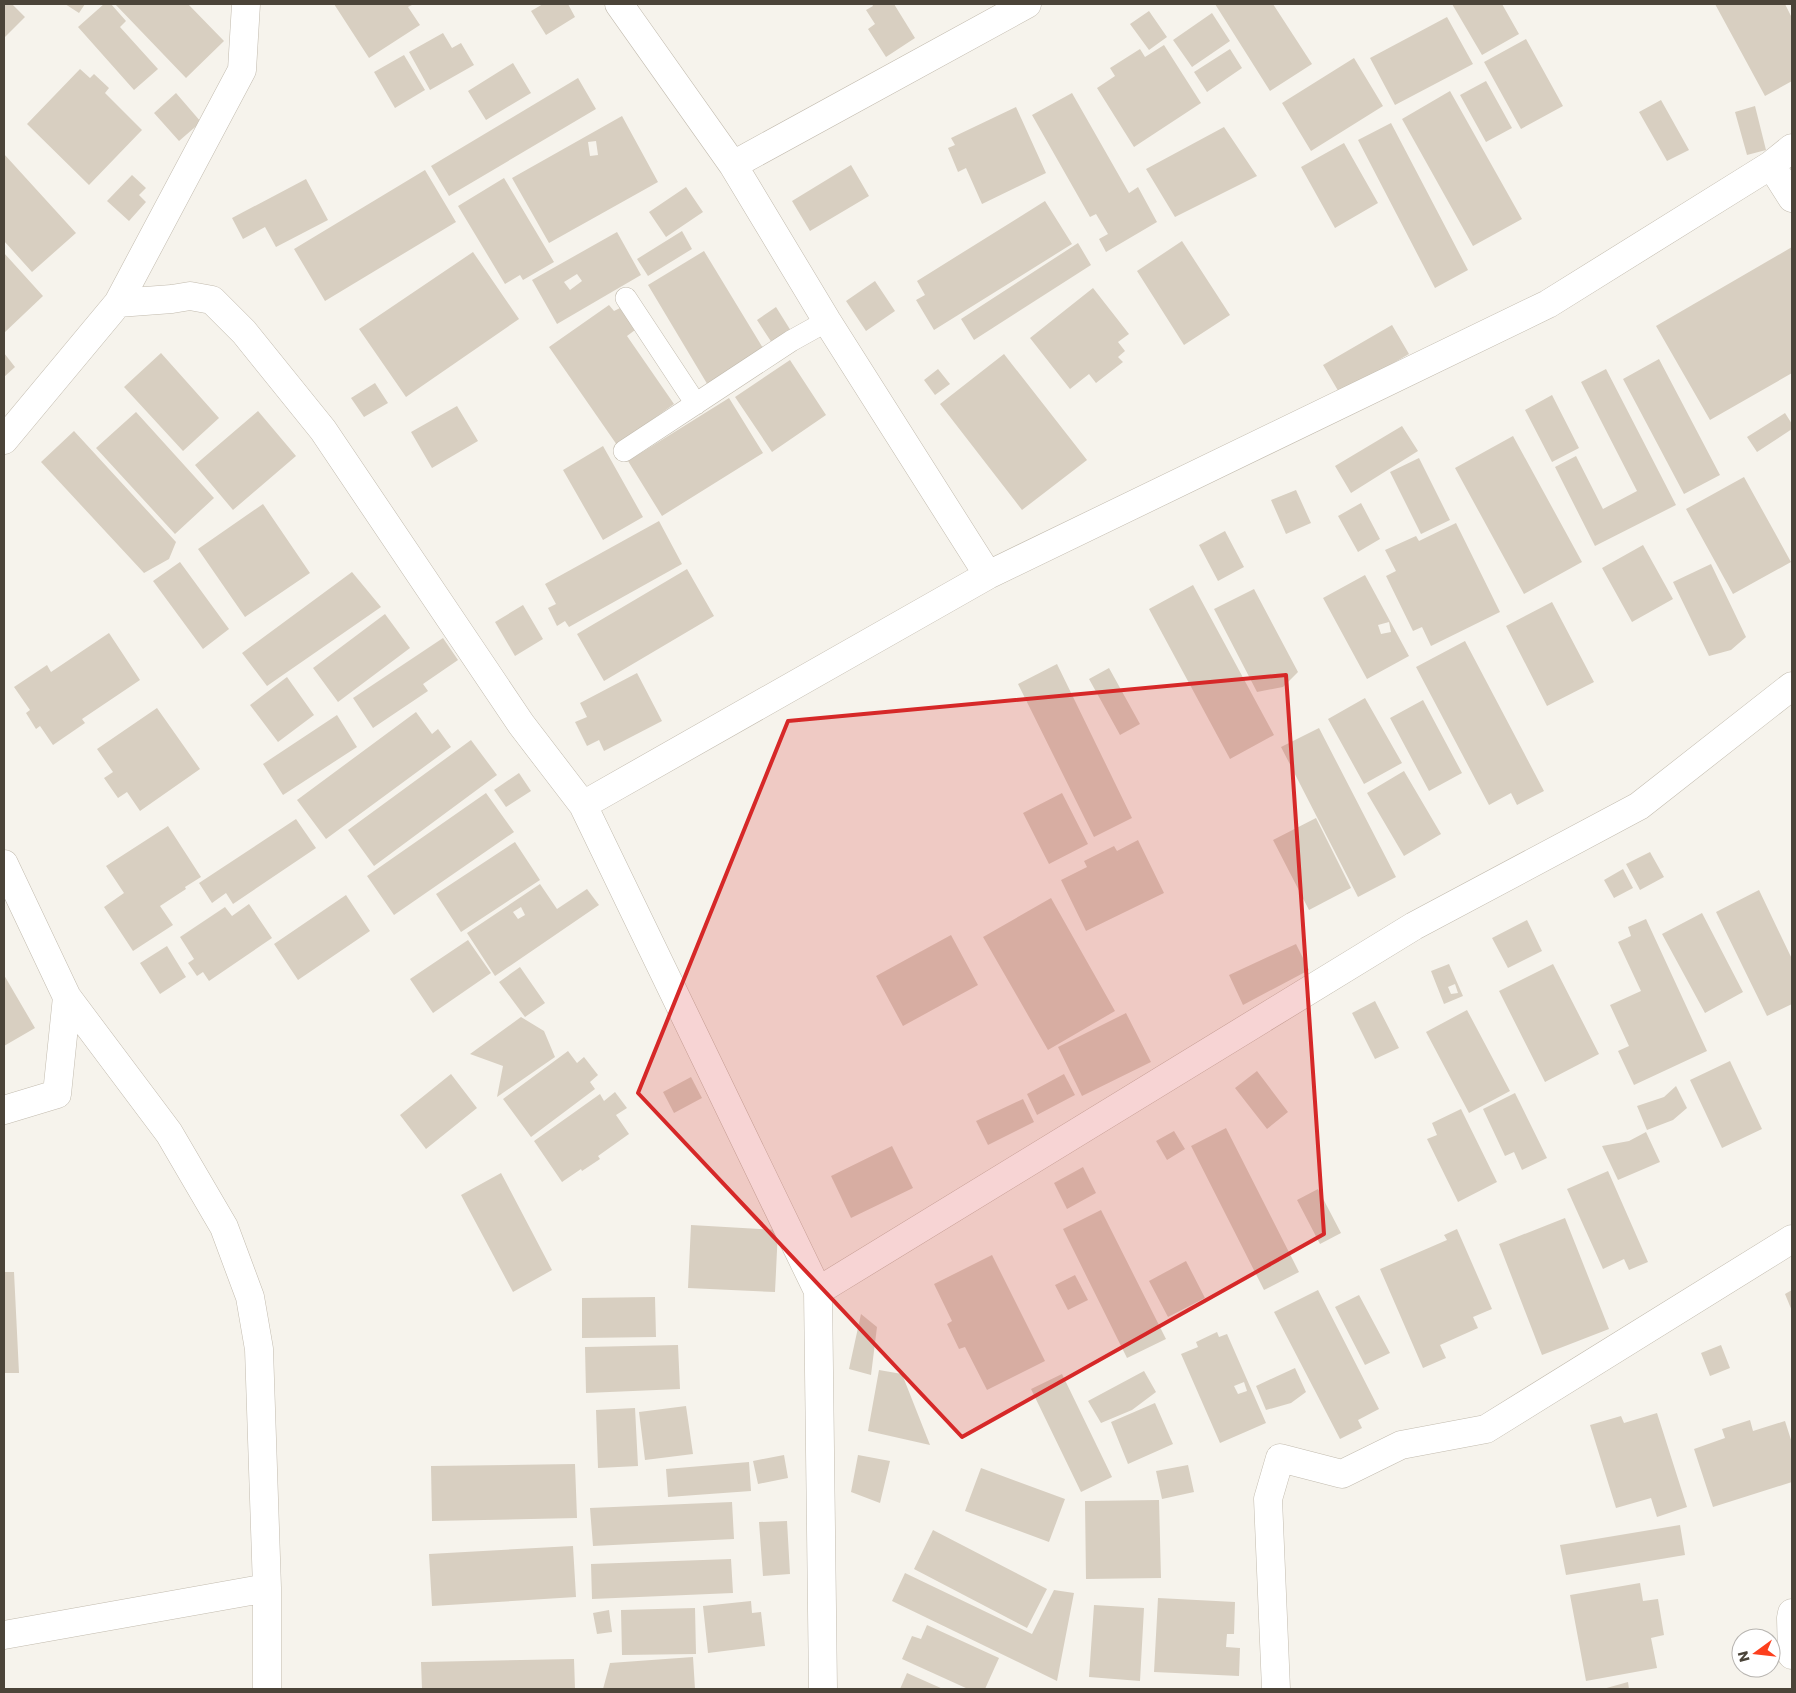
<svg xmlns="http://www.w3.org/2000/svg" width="1796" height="1693" viewBox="0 0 1796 1693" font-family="Poppins,sans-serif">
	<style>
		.building { fill: #d8cfc1; fill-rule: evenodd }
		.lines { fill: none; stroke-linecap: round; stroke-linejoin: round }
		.lane-casing { stroke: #c2bbae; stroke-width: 22 }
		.street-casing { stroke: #c2bbae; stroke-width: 29 }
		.lane { stroke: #fff; stroke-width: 21 }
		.street { stroke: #fff; stroke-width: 28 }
		.marked { fill: #d62828; fill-opacity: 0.2; stroke: #d62828; stroke-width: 4; stroke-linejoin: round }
	</style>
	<rect width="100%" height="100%" fill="#f6f3ec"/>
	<path class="building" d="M4,4H12L25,17L4,38Z
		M65,4H85L79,13Z
		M104,4H111L126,21L120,27L158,69L134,90L78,27Z
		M115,4H188L224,41L186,78Z
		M334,4H414L408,7L420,25L369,58Z
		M543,4H568L575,17L546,35L531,11Z
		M872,4H894L915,38L886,57L868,29L875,24L866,10L873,6Z
		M1215,4H1273L1312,64L1270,91Z
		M1452,4H1502L1519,34L1482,55Z
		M1715,4H1785L1792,18V81L1765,96Z
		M1149,11L1167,37L1149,50L1130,24Z
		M1212,13L1230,41L1192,67L1173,40Z
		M1447,17L1473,64L1395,105L1370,58Z
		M443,33L452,48L461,43L474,65L430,90L409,52Z
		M1526,39L1563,106L1521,129L1484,62Z
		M1164,45L1201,103L1134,147L1097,88L1115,76L1110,68L1140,49L1145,57Z
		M1230,49L1242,68L1207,92L1194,72Z
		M404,55L425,90L395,108L374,72Z
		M1354,58L1383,106L1311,151L1282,103Z
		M513,63L531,93L486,120L468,91Z
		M80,69L90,78L94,74L109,88L105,93L142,130L89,185L27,124Z
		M578,78L596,109L449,196L431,166Z
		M1486,81L1512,128L1486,142L1460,95Z
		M1450,91L1522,219L1473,246L1402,119Z
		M176,93L201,122L179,141L154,113Z
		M1072,93L1129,193L1138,187L1157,222L1106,252L1099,239L1108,234L1096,214L1090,217L1032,115Z
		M1661,100L1689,150L1667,161L1639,112Z
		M1755,106L1766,150L1747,155L1735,112Z
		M1016,107L1046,173L982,204L966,168L958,172L948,148L955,145L951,138Z
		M622,116L658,182L549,243L512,178ZM596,141L598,155L590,156L588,142Z
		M1391,123L1468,270L1435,288L1358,140Z
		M1224,127L1257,176L1175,217L1146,169Z
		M1344,143L1378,203L1335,228L1301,167Z
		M4,154L76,233L32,272L4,241Z
		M851,165L869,196L810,231L792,201Z
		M425,170L456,222L325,301L294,249Z
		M132,175L146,188L139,195L146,202L129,221L107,201Z
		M504,178L554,262L523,280L520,275L505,284L458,206Z
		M306,179L328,220L276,247L265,227L243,239L232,218Z
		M686,187L703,212L666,237L649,212Z
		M1045,201L1072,244L934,330L916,300L925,295L917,281Z
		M682,231L692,249L648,276L637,259Z
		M617,232L641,275L557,324L532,280ZM577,274L582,281L570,290L564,282Z
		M1182,241L1230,315L1184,345L1137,271Z
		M1078,243L1091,265L974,340L961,319Z
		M1792,247V373L1710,420L1656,326Z
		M704,251L766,353L709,387L648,285Z
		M473,252L519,319L406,397L359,329Z
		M4,253L43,296L4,333Z
		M875,281L895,311L866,331L846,301Z
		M1093,288L1129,334L1118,342L1125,351L1118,357L1123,362L1096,383L1089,374L1070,389L1030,338Z
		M609,305L614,311L620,308L635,330L627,336L674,404L617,445L549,347Z
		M776,307L791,331L772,343L757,320Z
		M1392,325L1409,354L1340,394L1323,365Z
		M4,353L15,367L4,377Z
		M161,353L219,418L183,451L124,387Z
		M1004,354L1087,460L1022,510L940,404Z
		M1659,359L1720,475L1684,494L1623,379Z
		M790,360L826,415L772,452L735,397Z
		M938,369L950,384L935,395L924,380Z
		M1606,369L1676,505L1595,546L1555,467L1576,456L1603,509L1637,491L1581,382Z
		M375,383L388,403L364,417L351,398Z
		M1552,395L1579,448L1552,462L1525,410Z
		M729,398L763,453L662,516L628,461Z
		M457,406L478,441L432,468L411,432Z
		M258,411L296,456L233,510L195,465Z
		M136,412L214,498L175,534L96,448Z
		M1785,413L1792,424V429L1757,452L1747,437Z
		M1402,426L1418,451L1351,493L1335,466Z
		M74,431L176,542L169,559L144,573L41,462Z
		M1513,436L1582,562L1524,594L1455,468Z
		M603,446L643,517L603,540L563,470Z
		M1419,458L1450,520L1421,534L1390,472Z
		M1744,477L1791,562L1733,594L1686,509Z
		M1296,490L1311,523L1286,534L1271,500Z
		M1361,503L1380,539L1358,552L1338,516Z
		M263,504L310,573L245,617L198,549Z
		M659,521L682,564L569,627L565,621L557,626L548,608L556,604L545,584Z
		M1456,523L1500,612L1431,646L1422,627L1413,631L1386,576L1396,571L1385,550L1416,536L1419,541Z
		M1225,531L1244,567L1218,581L1199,545Z
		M1643,545L1673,599L1632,622L1602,568Z
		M180,562L229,629L203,649L153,581Z
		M1711,564L1746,637L1731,650L1709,656L1673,582Z
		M687,569L714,616L604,681L577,634Z
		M352,572L381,607L267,686L242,653Z
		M1365,575L1409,656L1367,679L1323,598ZM1389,622L1391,632L1381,634L1378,625Z
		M1193,585L1274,735L1230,759L1149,609Z
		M1254,589L1298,672L1283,687L1257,692L1214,609Z
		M1552,602L1594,682L1547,706L1506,626Z
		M523,605L543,639L515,656L495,622Z
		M385,614L410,648L338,702L313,668Z
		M109,633L140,680L82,719L85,723L53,745L40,726L36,729L26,713L30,710L14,687L47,665L51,672Z
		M443,638L458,660L423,684L428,691L373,728L353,698Z
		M1465,641L1544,791L1517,805L1511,793L1489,805L1416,667Z
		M1057,664L1132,818L1094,837L1018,684Z
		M1109,668L1140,724L1120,735L1089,679Z
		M637,673L662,721L604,751L599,740L587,746L575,722L587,717L580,703Z
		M287,677L314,715L278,742L250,705Z
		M1365,698L1402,763L1364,784L1328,719Z
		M1423,700L1462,773L1429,791L1390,718Z
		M157,708L200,769L140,811L127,792L118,798L104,778L113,772L97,749Z
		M416,712L432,734L438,729L451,747L326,839L297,800Z
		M337,715L357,747L283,795L263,764Z
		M1319,728L1396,877L1358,897L1281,747Z
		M471,740L497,775L374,866L348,830Z
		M1404,771L1441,834L1404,856L1367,793Z
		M519,773L531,791L506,807L494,790Z
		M486,793L514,832L394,915L367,876Z
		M1062,793L1088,844L1049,864L1023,813Z
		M1316,818L1351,888L1309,910L1273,840Z
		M296,819L316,848L233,904L226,893L212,903L199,883Z
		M168,826L201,877L185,887L186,889L160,906L173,925L133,951L104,907L124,893L106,866Z
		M1138,840L1164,893L1086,931L1061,880L1087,867L1084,861L1114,846L1117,851Z
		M515,842L540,880L461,932L436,894Z
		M1650,852L1664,877L1640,890L1626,864Z
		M1623,869L1633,888L1614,898L1604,880Z
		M540,884L557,909L587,889L599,905L495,976L467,933ZM521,907L525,915L518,919L513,912Z
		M1759,890L1792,959V1004L1767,1016L1716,912Z
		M346,895L370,931L298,980L274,944Z
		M1051,898L1115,1011L1048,1050L983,937Z
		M249,904L272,938L209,981L203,972L197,976L188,963L194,959L180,937L225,907L232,916Z
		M1702,913L1743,992L1705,1013L1662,934Z
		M1646,919L1707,1051L1634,1085L1618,1051L1629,1046L1610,1005L1641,991L1618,942L1631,936L1628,927Z
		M1527,920L1542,951L1508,968L1492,938Z
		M951,935L978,985L903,1026L876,976Z
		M468,940L491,973L433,1013L410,979Z
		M1296,944L1309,970L1243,1005L1229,975Z
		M167,946L186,977L160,994L140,963Z
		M1449,964L1463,996L1444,1004L1431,971ZM1455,984L1458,993L1451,994L1448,987Z
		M1553,964L1599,1054L1545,1082L1499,991Z
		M520,967L545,1003L525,1017L499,982Z
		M4,975L35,1028L4,1046Z
		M1375,1001L1399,1048L1375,1059L1352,1013Z
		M1467,1010L1510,1091L1469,1113L1426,1032Z
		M1126,1013L1151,1062L1082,1096L1058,1047Z
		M521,1017L544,1031L555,1057L497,1097L503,1066L470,1054Z
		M568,1051L577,1063L584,1057L598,1075L590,1082L595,1089L531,1137L503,1099Z
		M1730,1061L1762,1129L1722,1148L1690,1080Z
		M1257,1071L1288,1112L1267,1129L1235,1088Z
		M451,1074L477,1108L426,1149L400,1115Z
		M1064,1074L1075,1095L1037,1115L1027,1094Z
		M691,1077L702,1098L674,1113L663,1092Z
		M1676,1086L1687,1108L1673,1120L1647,1130L1637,1106L1664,1097Z
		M615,1092L627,1108L616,1115L629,1134L598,1156L600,1159L582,1171L581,1169L562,1182L534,1141L600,1094L604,1101Z
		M1515,1093L1547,1158L1522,1170L1514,1152L1505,1156L1483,1109Z
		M1023,1099L1034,1122L988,1145L976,1121Z
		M1461,1109L1497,1182L1458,1202L1427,1139L1437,1135L1432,1123Z
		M1226,1128L1299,1272L1264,1290L1191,1146Z
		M1174,1131L1185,1149L1167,1160L1156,1141Z
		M1646,1132L1660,1162L1618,1180L1602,1146L1629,1141Z
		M892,1146L913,1188L851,1218L831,1176Z
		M1083,1167L1096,1193L1067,1209L1054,1183Z
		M1608,1171L1648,1262L1629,1270L1624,1259L1603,1269L1567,1189Z
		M501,1173L552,1270L513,1292L461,1195Z
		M1318,1189L1341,1233L1320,1244L1297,1200Z
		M1101,1210L1166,1339L1127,1358L1063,1229Z
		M1565,1218L1609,1329L1542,1355L1499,1244Z
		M691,1225L778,1230L775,1292L688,1288Z
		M1457,1229L1492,1309L1473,1317L1478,1328L1440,1345L1446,1358L1423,1368L1380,1269L1447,1240L1444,1235Z
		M992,1255L1045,1361L987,1390L965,1347L959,1349L947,1324L952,1321L934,1284Z
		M1186,1261L1205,1298L1168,1317L1149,1281Z
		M4,1272H14L19,1373H4Z
		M1075,1275L1088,1300L1068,1310L1055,1285Z
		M1318,1290L1379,1409L1358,1420L1362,1428L1340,1439L1274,1312Z
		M1792,1290V1311L1785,1294Z
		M1359,1295L1390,1353L1365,1365L1335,1307Z
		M655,1297L656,1337L582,1338V1298Z
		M861,1314L877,1327L871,1375L849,1369Z
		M1217,1332L1219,1337L1227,1334L1266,1423L1220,1443L1181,1354L1198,1347L1196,1342ZM1244,1382L1247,1391L1238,1394L1234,1386Z
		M678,1345L680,1389L586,1393L585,1347Z
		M1721,1345L1730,1368L1710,1376L1701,1353Z
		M1295,1368L1306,1392L1291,1403L1266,1410L1256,1386Z
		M879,1370L902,1374L930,1445L868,1431Z
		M1144,1371L1156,1392L1132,1410L1101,1423L1088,1401Z
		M1062,1374L1112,1477L1081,1492L1031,1389Z
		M1155,1403L1173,1444L1128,1464L1111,1422Z
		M686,1406L693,1454L645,1460L639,1412Z
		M635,1408L638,1466L598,1468L596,1410Z
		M1657,1413L1687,1507L1657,1517L1651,1498L1616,1508L1590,1425L1621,1416L1624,1423Z
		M1750,1420L1753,1431L1785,1421L1792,1443V1482L1713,1507L1694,1449L1725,1438L1722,1429Z
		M784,1455L788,1478L758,1484L753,1461Z
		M858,1455L890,1461L880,1503L851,1492Z
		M749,1462L751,1491L668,1497L666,1469Z
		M575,1464L577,1518L432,1521L431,1466Z
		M1188,1465L1194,1492L1162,1499L1156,1471Z
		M981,1468L1065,1499L1049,1542L965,1511Z
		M1159,1500L1161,1578L1086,1579L1085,1501Z
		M732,1502L734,1539L593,1546L590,1508Z
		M787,1521L790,1574L763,1576L759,1522Z
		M1680,1525L1685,1555L1566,1575L1560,1545Z
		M933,1530L1047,1589L1027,1628L914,1569Z
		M573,1546L576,1597L432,1606L429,1554Z
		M731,1559L733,1593L592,1599L591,1564Z
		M905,1573L1032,1634L1054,1590L1074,1593L1057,1681L892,1601Z
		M1640,1583L1643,1601L1658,1599L1664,1635L1651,1638L1657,1668L1586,1681L1570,1595Z
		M1158,1598L1235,1602L1234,1634H1227L1226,1647L1240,1648L1239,1676L1154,1672Z
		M751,1601L752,1613L761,1612L765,1646L708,1653L703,1606Z
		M1094,1605L1144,1608L1140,1681L1089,1677Z
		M695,1608L696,1654L622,1655L621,1610Z
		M609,1610L612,1632L597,1634L593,1613Z
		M927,1625L999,1658L985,1689H968L902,1659L912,1636L921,1639Z
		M693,1657L695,1689H603L610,1663Z
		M574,1659L575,1689H422L421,1662Z
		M907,1673L943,1689H900Z
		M1628,1682L1629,1689H1603Z"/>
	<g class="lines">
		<g class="lane-casing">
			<path id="lane" d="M626,298L696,404
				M624,451L791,341L827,321"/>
		</g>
		<g class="street-casing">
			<path id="street" d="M619,4L733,165L827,321L988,575
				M733,165L1027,4
				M1771,165L1792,198
				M118,303L172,299L190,296L212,300L244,332L323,430L521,724L583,805L818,1291L823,1689
				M4,440L118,303L242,70L246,4
				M583,805L988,575L1548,304L1771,165L1792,148
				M4,864L67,997L169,1133L224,1227L250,1297L259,1349L267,1588V1689
				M4,1110L57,1094L67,997
				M818,1291L1414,926L1639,806L1792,686
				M1792,1613L1791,1618L1792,1655
				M4,1635L267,1588
				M1276,1689L1268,1499L1280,1458L1342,1474L1401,1445L1486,1429L1792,1239"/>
		</g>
		<use href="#lane" class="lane"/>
		<use href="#street" class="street"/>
	</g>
	<path class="marked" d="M1286,675L1324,1234L962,1437L638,1093L788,721Z"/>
	<rect width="1796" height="1693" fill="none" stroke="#4b4439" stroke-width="10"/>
	<g transform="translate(1756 1653) rotate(255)"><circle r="24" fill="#ffffff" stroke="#b7b4b0"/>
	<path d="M0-4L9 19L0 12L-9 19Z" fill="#fc3f1d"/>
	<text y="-8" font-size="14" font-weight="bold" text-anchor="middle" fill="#4b4439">N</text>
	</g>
</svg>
